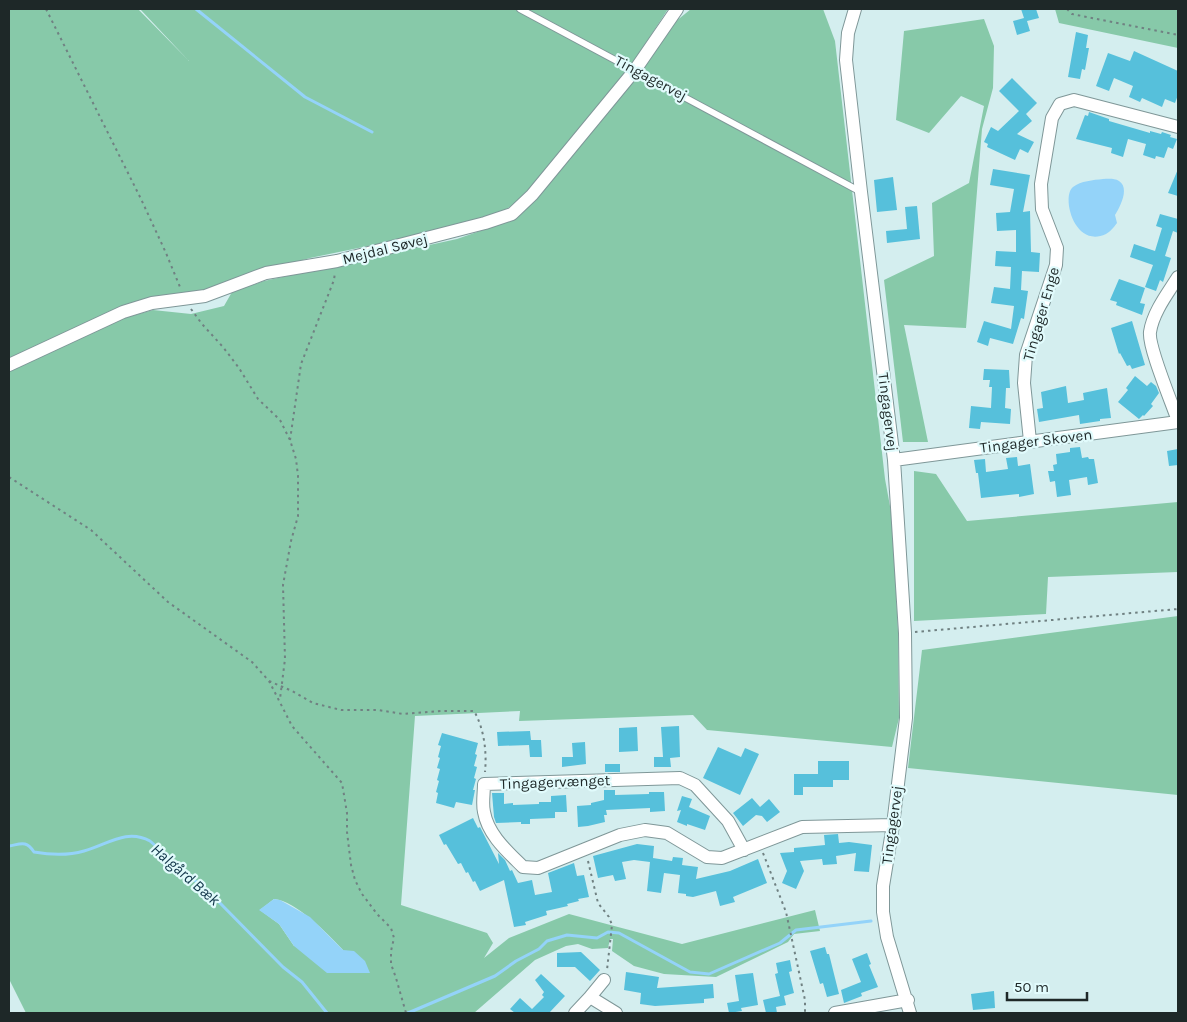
<svg xmlns="http://www.w3.org/2000/svg" width="1187" height="1022" viewBox="0 0 1187 1022" font-family="Karla,sans-serif">
	<style>
		.green { fill: #87c9a9; fill-rule: evenodd }
		.water { fill: #94d3f9 }
		.lines { fill: none; stroke-linecap: round; stroke-linejoin: round }
		.stream { stroke: #94d3f9; stroke-width: 3 }
		.building { fill: #56c0db }
		.lane-casing { stroke: #7f9798; stroke-width: 8 }
		.street-casing { stroke: #7f9798; stroke-width: 14 }
		.path { stroke: #708182; stroke-width: 2; stroke-dasharray: 2.5 4; stroke-linecap: butt }
		.lane { stroke: #fff; stroke-width: 6 }
		.street { stroke: #fff; stroke-width: 12 }
		.labels { text-anchor: middle; stroke-width: 4.5; stroke-linejoin: round; paint-order: stroke }
		.street-label { font-size: 15px; fill: #1e2828; stroke: #e1fbfc }
		.water-label { font-size: 16px; font-style: italic; fill: #103448; stroke: #e1fbfc }
	</style>
	<rect width="100%" height="100%" fill="#d4eeef"/>
	<path class="green" d="M9,9H138L189,61L140,9H668L625,75L519,201L495,216L392,241L310,258L263,271L209,291L172,296L9,359Z
		M691,9H823L835,41L885,479L892,517L898,631L899,718L892,747L707,730L693,715L519,721L520,711L415,716L401,905L487,933L493,943L484,958L509,938L569,914L682,944L815,910L820,931L794,934L788,942L716,977L664,974L634,966L612,951L613,939H610L608,948L592,949L578,944L566,946L535,960L474,1013H26L9,979V370L124,318L153,310L191,314L224,306L232,292L264,281L457,239L514,219L536,200L675,22ZM274,899C296,901 328,934 343,950L294,946L279,924L260,910Z
		M1055,9H1178V48L1059,23Z
		M984,19L994,46L993,88L982,129L966,328L904,325L928,442H903L884,280L934,256L932,203L969,183L984,106L961,96L929,133L896,120L904,31Z
		M914,471L936,474L967,521L1178,502V572L1048,577L1046,614L914,621Z
		M1178,616V795L908,768L922,650Z"/>
	<path class="water" d="M1103,179C1108,179 1114,178 1119,181C1130,188 1120,207 1115,215L1117,223C1114,227 1110,232 1106,234C1074,249 1061,196 1073,187C1081,181 1093,180 1103,179Z
		M274,899L280,900L310,917L343,950L354,951L365,961L370,973H327L294,946L279,924L259,910Z"/>
	<g class="lines">
		<path class="stream" d="M196,9L305,97L372,132
			M9,846C21,844 26,840 34,852C51,855 67,856 84,851C107,845 126,828 150,841L218,901L283,967L302,982L327,1013
			M408,1013L495,976L516,961L539,949L547,941L567,935L597,938L608,932L619,933L690,972L709,974L780,943L796,930L871,921"/>
	</g>
	<path class="building" d="M1021,9H1036L1039,18L1027,21L1030,31L1017,35L1013,21L1024,18Z
		M1076,32L1088,35L1086,48H1089L1085,70L1082,69L1080,79L1068,77Z
		M1134,51L1178,71V95L1175,103L1165,99L1162,107L1142,98L1140,102L1129,97L1133,86L1114,78L1109,91L1096,86L1108,53L1130,61Z
		M1012,78L1037,103L1026,114L1032,121L1017,134L1034,142L1028,153L1020,149L1015,160L987,147L988,144L984,142L991,127L998,131L1019,111L999,91Z
		M1089,112L1109,119V121L1150,133V131L1161,134L1162,132L1171,135L1170,137L1177,139L1173,149L1168,147L1164,158L1156,156L1155,159L1143,155L1146,144L1128,139L1123,157L1111,153L1112,148L1076,139L1085,115L1088,116Z
		M993,169L1030,175L1023,212L1030,211L1031,252L1040,253L1039,272L1022,271L1021,290L1028,291L1024,319L1021,318L1013,344L990,338L988,346L977,342L984,321L1011,329L1014,306L991,303L994,287L1010,289L1011,267L995,266L996,251L1016,252V230L997,231L996,213L1010,212L1014,189L990,185Z
		M1178,169V196L1168,193Z
		M893,177L897,210L877,212L874,180Z
		M917,206L920,239L887,243L886,231L907,229L905,207Z
		M1160,214L1178,219V233L1173,231L1165,256L1171,258L1163,282L1160,280L1156,291L1145,287L1153,265L1130,257L1134,244L1155,251L1162,228L1156,226Z
		M1119,279L1145,288L1140,303L1145,304L1142,315L1116,305L1117,302L1110,300Z
		M1132,321L1145,365L1132,369L1130,365L1127,366L1120,353L1119,354L1111,328Z
		M984,369L1009,370L1010,388H1006L1005,408L1011,409L1010,424L981,422L980,429L969,428L971,406L991,408L992,387H989L990,380H983Z
		M1135,376L1147,386L1151,382L1156,386L1159,393L1151,404L1153,406L1144,416L1143,415L1139,419L1118,402L1128,390L1126,388Z
		M1066,386L1068,403L1084,400L1083,393L1107,388L1111,418L1100,419V421L1080,424L1079,415L1039,422L1037,409L1043,408L1041,392Z
		M1080,447L1082,458L1088,457L1089,459H1094L1098,483L1088,485L1087,477L1069,480L1071,495L1057,497L1055,481L1050,482L1048,471H1054L1053,465L1057,464L1056,454L1070,452V448Z
		M1178,449V465L1169,466L1167,451Z
		M1017,457L1018,466L1030,464L1034,494L1019,497V494L981,498L978,473H976L974,460L985,459L986,472L1008,469L1006,458Z
		M679,726L680,757L670,758L671,767H654V757H663L661,727Z
		M637,727L638,751L619,752V728Z
		M530,731L531,740H541L542,757H530L529,745L498,746L497,732Z
		M442,733L478,743L475,754L477,755L474,766L477,767L474,778L476,779L473,790H475L472,805L456,802L454,808L436,803L438,793L436,792L439,781L437,780L440,769L437,768L440,758L438,757L441,746L438,745Z
		M585,742L586,764L562,767V757H573L572,743Z
		M718,747L741,757L745,748L759,754L740,795L703,778Z
		M818,761H849V780H833V787H803V795H794V774H818Z
		M605,764H620V772H605Z
		M604,790H615V795L649,794V792H664L665,811L650,812V808L606,810L607,815H604L605,822L588,826L578,827L577,806L591,805V803L604,800Z
		M492,793H504V804L513,803V805L539,804V802H551V796L566,795L567,812H555V818L530,819V824H521V822L496,823L494,817Z
		M682,796L692,799L689,807L710,816L705,830L687,824V826L677,822L681,810L677,811Z
		M752,798L760,807L769,799L780,812L767,822L762,816L756,815L743,826L733,813Z
		M473,818L478,828L480,827L499,864L498,853L505,860L510,871L512,870L518,883L532,880L535,895L552,892L548,873L574,863L577,876L584,875L589,897L578,899L579,901L567,904L568,906L546,911L547,915L525,922L526,925L514,927L504,880L480,891L475,881L473,882L468,872L466,873L461,863L458,864L446,844L444,845L439,835Z
		M838,834L839,843L849,842L872,845L869,872L854,871L856,853L836,856L837,864L823,865L822,859L800,861L804,871L796,889L782,883L787,871L780,853L794,852V848L825,845L824,835Z
		M637,844L654,846L653,858L672,861L673,857L683,858L682,865L698,867L696,879L730,871L758,859L767,883L733,897L735,902L720,906L716,891L693,897L686,896V894L678,893L680,875L664,873L661,893L647,891L650,862L634,860L622,862L626,879L615,881L613,875L598,878L593,856Z
		M825,947L827,954H829L839,994L827,997L823,983L820,984L810,951Z
		M581,952L600,970L590,981L575,967H557V953Z
		M867,953L871,964L869,965L878,987L861,993L862,996L844,1003L841,990L861,982L852,959Z
		M790,960L792,971L789,972L794,993L784,996L786,1005L776,1007L777,1013H766L763,1000L780,996L775,974L778,973L776,963Z
		M626,972L659,977L657,988L713,984L714,998L704,999V1003L655,1006L640,1004L641,993L624,990Z
		M753,973L758,1005L741,1008L742,1011L729,1013L727,1003L739,1001L735,975Z
		M541,974L565,996L549,1013H515L510,1009L520,998L532,1009L544,997L542,995L544,992L535,980Z
		M994,991L995,1008L973,1010L971,994Z"/>
	<g class="lines">
		<g class="lane-casing">
			<path id="lane" d="M520,9L861,192"/>
		</g>
		<g class="street-casing">
			<path id="street" d="M855,9L848,33L846,60L861,192L894,460L905,633L906,718L893,825L883,886V912L887,937L910,1013
				M1178,277C1168,293 1153,312 1150,332C1148,347 1172,403 1178,421
				M9,365L123,312L152,303L205,296L266,273L337,261L485,223L512,214L532,195L635,70L677,9
				M1030,441L1024,383L1026,355L1056,265L1057,248L1042,209L1041,184L1052,118L1060,104L1074,100L1178,127
				M894,460L1178,422
				M744,850L728,821L695,785L680,778L484,784C484,793 482,804 484,812C488,835 508,852 523,867L538,868L620,835L645,830L667,833L707,857L722,858L802,827L893,825
				M590,997L604,980
				M575,1013L590,997L616,1013
				M835,1013L908,1000"/>
		</g>
		<path class="path" d="M46,9L141,199L166,253L180,287
			M1067,9L1072,14L1178,35
			M191,309L202,324L223,347L239,368L258,399L280,420L290,440L296,459L298,476V516L291,541L283,585L285,659L280,699
			M290,440L301,364L334,280L335,272
			M9,477L91,530L168,602L252,662L269,681L292,726L342,783L347,813V832L351,865L355,880L362,894L377,914L391,928L394,938L391,951V964L396,978L406,1013
			M915,632L1178,609
			M269,681L292,691L313,703L341,710H378L403,714L441,711H474C484,728 487,752 485,772
			M763,853L786,912L805,1000V1013
			M588,861L598,903L609,917L612,925L607,970"/>
		<use href="#lane" class="lane"/>
		<use href="#street" class="street"/>
	</g>
	<g class="labels">
		<g class="street-label">
			<text transform="translate(651 78) rotate(28)" y="5">Tingagervej</text>
			<text transform="translate(385 249) rotate(-14)" y="5">Mejdal Søvej</text>
			<text transform="translate(1041 314) rotate(-74)" y="5">Tingager Enge</text>
			<text transform="translate(888 412) rotate(83)" y="5">Tingagervej</text>
			<text transform="translate(1036 441) rotate(-7)" y="5">Tingager Skoven</text>
			<text transform="translate(555 782) rotate(-2)" y="5">Tingagervænget</text>
			<text transform="translate(892 825) rotate(-82)" y="5">Tingagervej</text>
		</g>
		<g class="water-label">
			<text transform="translate(186 874) rotate(41)" y="6">Halgård Bæk</text>
		</g>
	</g>
	<rect width="1187" height="1022" fill="none" stroke="#1e2828" stroke-width="20"/>
	<path d="M1007 992v8h80v-8" fill="none" stroke="#1e2828" stroke-width="2.5"/>
	<text x="1014" y="992" font-size="15" fill="#1e2828" stroke="#e1fbfc" stroke-width="4" paint-order="stroke">50 m</text>
</svg>
